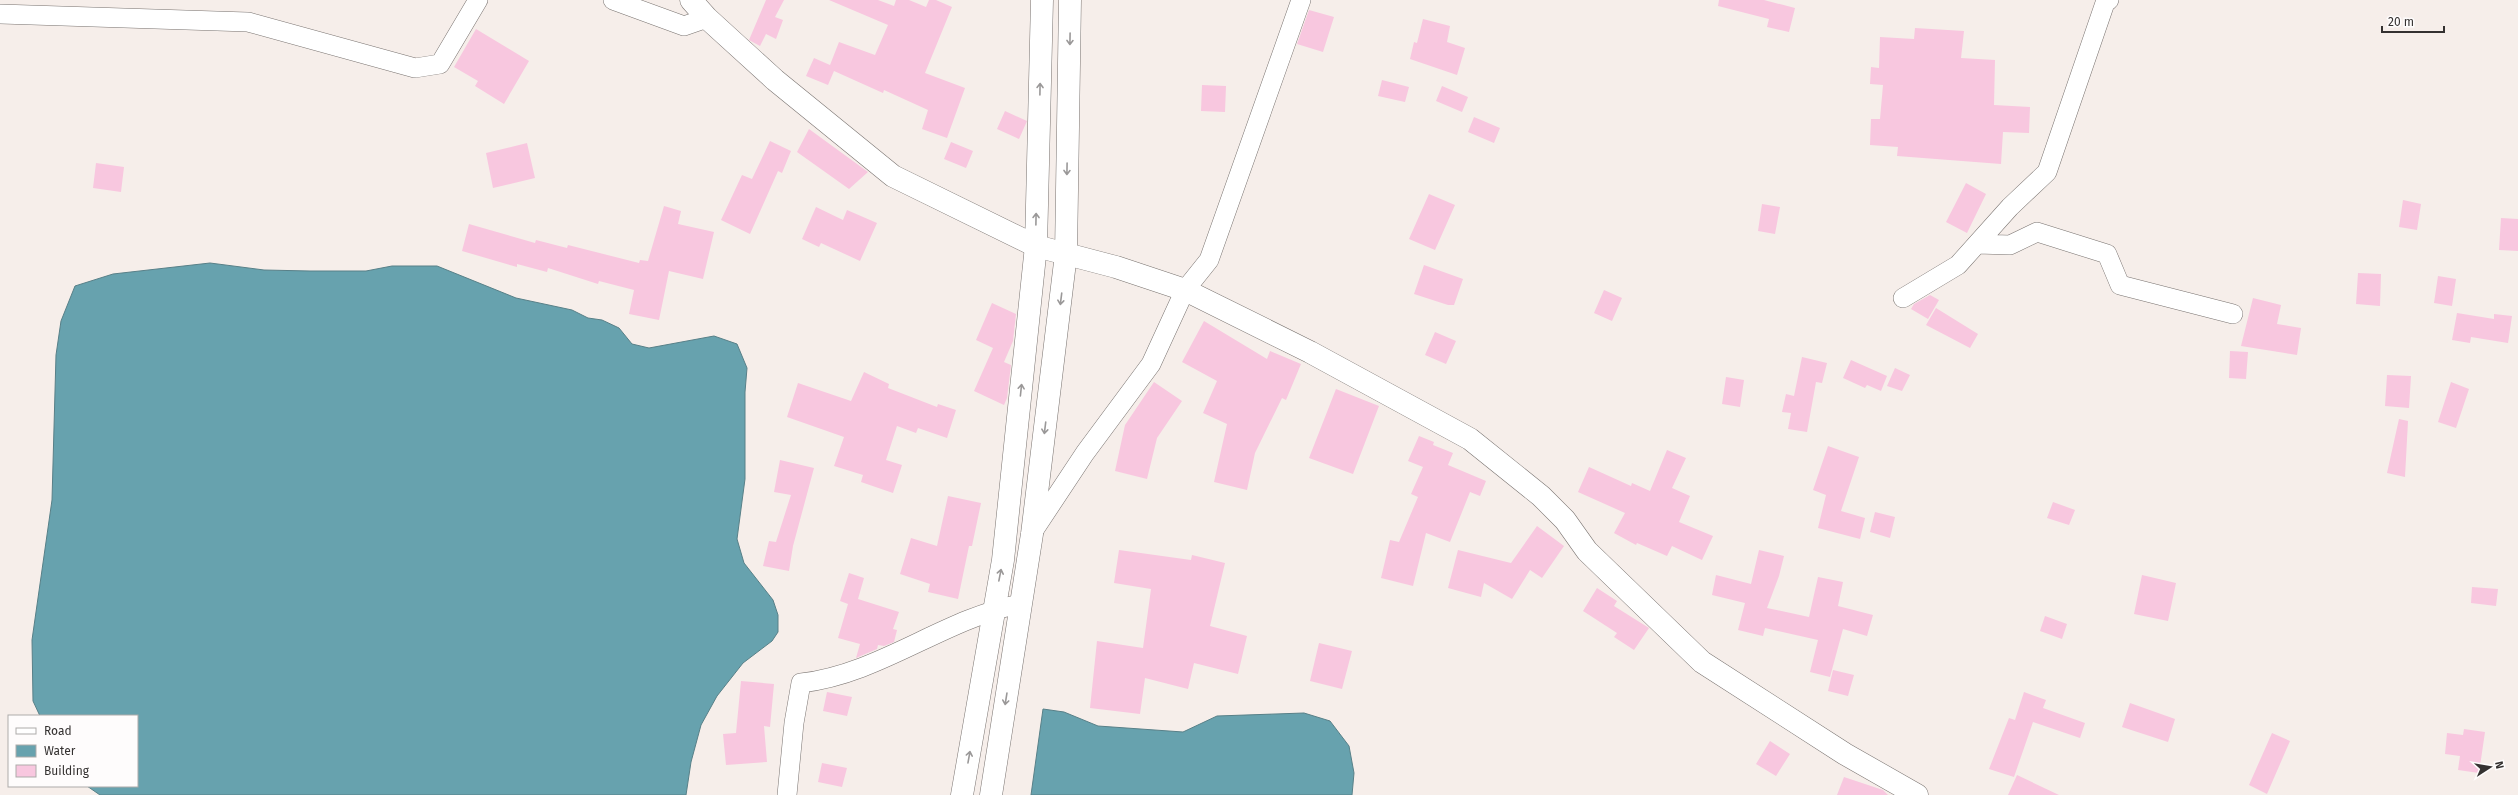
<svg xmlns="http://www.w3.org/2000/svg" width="2518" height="795" viewBox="0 0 2518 795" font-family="'Fira Sans',sans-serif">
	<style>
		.water { fill: #67a2ae; stroke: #588088 }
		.building { fill: #f8c7df }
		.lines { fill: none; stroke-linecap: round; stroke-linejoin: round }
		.street-casing { stroke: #797370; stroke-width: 20 }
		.secondary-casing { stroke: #797370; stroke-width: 23 }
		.primary-casing { stroke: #797370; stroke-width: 23 }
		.street { stroke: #fff; stroke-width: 19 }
		.secondary { stroke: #fff; stroke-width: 22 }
		.primary { stroke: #fff; stroke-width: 22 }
		.oneway { stroke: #9a9898 }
	</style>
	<rect width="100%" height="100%" fill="#f6eeea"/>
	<path class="water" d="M210,263L264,270L310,271H366L392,266H437L516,298L572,310L588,318L602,320L619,328L632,344L649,348L714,336L737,344L747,368L745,392V479L737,539L744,563L773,600L778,615V632L772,641L743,663L717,696L701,725L691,762L686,795H100L87,786H137V716H40L33,701L32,640L52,500L56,355L61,321L75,286L113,274Z
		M1043,709L1064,712L1098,726L1183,732L1217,716L1304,713L1330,721L1349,746L1354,773L1352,795H1031Z"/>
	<path class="building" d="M766,0H784L775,17L783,20L776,39L766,34L760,46L749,40Z
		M829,0H878L894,6L896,0H909L926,7L929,0H936L952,7L925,73L965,88L947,138L922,129L928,110L884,90L883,93L834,71L828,85L806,76L814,58L830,65L839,42L875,55L888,25Z
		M1719,0H1764L1795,8L1789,32L1767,27L1769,19L1718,6Z
		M1309,10L1334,17L1323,52L1297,44Z
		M1423,19L1450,26L1447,42L1465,48L1457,75L1410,59L1414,42L1417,43Z
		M1915,28L1964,31L1961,58L1995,60L1994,105L2030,107L2029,133L2003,132L2001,164L1897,156L1898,147L1870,145L1871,119H1880L1883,85L1870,84L1871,67L1879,68L1880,37L1914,39Z
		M476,29L529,61L504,104L475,86L478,81L454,67Z
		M1382,80L1409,87L1405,102L1378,96Z
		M1202,85L1226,86L1225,112L1201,111Z
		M1442,86L1468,97L1462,112L1436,101Z
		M1005,111L1027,121L1019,139L997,129Z
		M1474,117L1500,128L1494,143L1468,132Z
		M809,129L868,172L849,189L797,152Z
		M770,141L791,151L782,173L778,171L750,234L721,220L742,175L752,179Z
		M951,142L973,151L966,168L944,159Z
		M527,143L535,178L493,188L486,153Z
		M96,163L124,167L121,192L93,188Z
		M1966,183L1986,194L1967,233L1946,222Z
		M1429,194L1455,205L1435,250L1409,239Z
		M2403,200L2421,204L2417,230L2399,227Z
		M1762,204L1780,207L1775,234L1758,231Z
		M664,206L681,211L678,224L714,232L703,279L669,271L659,320L629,314L634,290L599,281L598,284L548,268L547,272L517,264V267L462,251L469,224L535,243L536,240L567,248L568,245L639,263L640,260L648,261Z
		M816,207L843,220L847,210L877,223L860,261L821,243L819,247L802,239Z
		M2501,218L2518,219V251L2499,250Z
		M1424,265L1463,279L1454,305H1448L1414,294Z
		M2358,273L2381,274L2380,306L2356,304Z
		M2438,276L2456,279L2452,306L2434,303Z
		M1604,290L1622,298L1612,321L1594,313Z
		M1930,295L1939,300L1928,319L1911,309L1914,304Z
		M2253,298L2281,305L2277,324L2301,328L2297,355L2241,346Z
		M992,303L1016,314L1013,341L1004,362L1011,365L1007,398L1004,405L974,391L993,348L976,340Z
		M1936,308L1978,334L1970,348L1926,325Z
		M2457,313L2494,319V314L2512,316L2508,343L2471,337L2470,343L2452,340Z
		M1204,321L1267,359L1270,351L1301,364L1286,400L1282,398L1255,453L1247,490L1214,482L1227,424L1203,413L1217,381L1182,362Z
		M1435,332L1456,341L1446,364L1425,355Z
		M2230,351L2248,352L2246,379L2229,378Z
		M1802,357L1827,363L1822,383L1816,382L1807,432L1788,429L1791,413L1782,412L1786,394L1794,396Z
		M1851,360L1887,376L1881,391L1867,385L1865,388L1843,378Z
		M1895,368L1910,375L1902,391L1887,386Z
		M864,372L889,384L888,388L937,407L938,404L956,410L947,438L918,428L916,433L897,426L886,460L902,465L893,493L861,482L863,475L834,466L844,437L787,417L798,383L851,401Z
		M2387,375L2411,376L2409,408L2385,406Z
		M1726,377L1744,380L1740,407L1722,404Z
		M1154,382L1182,401L1157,438L1147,479L1115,471L1125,425Z
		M2451,382L2469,389L2456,428L2438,422Z
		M1336,389L1379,406L1353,474L1309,458Z
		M2399,419L2408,421L2405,477L2387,473Z
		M1419,436L1434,442L1433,445L1453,453L1448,465L1486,481L1480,496L1470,492L1450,542L1426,533L1413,586L1381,578L1390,540L1399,542L1418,497L1411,494L1423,467L1408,461Z
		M1828,446L1859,457L1841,511L1865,518L1860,539L1818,528L1826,495L1813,490Z
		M1667,450L1686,458L1672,488L1690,496L1679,522L1713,536L1702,560L1672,546L1667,556L1637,543L1636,545L1614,533L1625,513L1578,492L1589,467L1631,486L1632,483L1650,491Z
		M780,460L814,468L793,546L789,571L763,566L769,541L776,542L791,495L774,492Z
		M948,496L981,503L972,546H969L958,599L928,592L930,584L900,574L911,538L937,546Z
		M2053,502L2075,510L2069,525L2047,518Z
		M1875,512L1895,517L1890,538L1870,532Z
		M1537,526L1564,546L1542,578L1530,570L1512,599L1484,583L1481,597L1448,588L1458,550L1511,563Z
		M1119,550L1191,560L1192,555L1225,563L1210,626L1247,636L1238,674L1194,663L1188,689L1145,678L1140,714L1090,708L1097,641L1143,648L1151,589L1114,583Z
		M1759,550L1784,556L1779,576L1767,608L1809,617L1818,577L1843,582L1838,606L1873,615L1867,636L1843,629L1830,677L1810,672L1818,640L1765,628L1763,636L1738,630L1745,603L1712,595L1716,575L1751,584Z
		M849,573L864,578L858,599L899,612L893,629L897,630L894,642L884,646L878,645L877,649L856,658L860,644L838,638L848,604L840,601Z
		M2142,575L2176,583L2168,621L2134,614Z
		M2472,587L2498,589L2496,606L2471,603Z
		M1597,588L1617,601L1614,606L1649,628L1634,650L1614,637L1617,633L1583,611Z
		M2045,616L2067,624L2062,639L2040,631Z
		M1319,643L1352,651L1342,689L1310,681Z
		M1833,670L1854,675L1848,696L1828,691Z
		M741,681L774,684L770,727L764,726L767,762L726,765L723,734L736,733Z
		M827,692L852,697L847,716L823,711Z
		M2024,692L2046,700L2043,708L2085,723L2080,738L2033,722L2014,777L1989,769L2009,718L2015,720Z
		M2130,703L2175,719L2168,742L2122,727Z
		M2464,729L2485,732L2479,773L2458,770L2460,756L2445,754L2447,733L2463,735Z
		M2272,733L2290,741L2267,794L2249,785Z
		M1770,741L1790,754L1776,776L1756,764Z
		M822,763L847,768L842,787L818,782Z
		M2017,775L2059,795H2008Z
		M1844,777L1883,790L1888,795H1837Z"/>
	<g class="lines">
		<g class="street-casing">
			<path id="street" d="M613,0L684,26L707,18
				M0,14L248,22L415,68L440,64L478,0
				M1977,244L2010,245L2037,232L2107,254L2120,285L2233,314
				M1903,298L1958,265L2010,207L2047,172L2105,3L2109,0
				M1032,533L1085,453L1151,364L1185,290L1209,260L1301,0
				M787,795L794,723L801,683C880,674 943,619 1020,604"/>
		</g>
		<g class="secondary-casing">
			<path id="secondary" d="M691,0L707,18L775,80L893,176L1036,246L1116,267L1185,290L1310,352L1470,439L1541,496L1565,520L1587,551L1702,662L1845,754L1917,795"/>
		</g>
		<g class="primary-casing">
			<path id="primary" d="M962,795L1003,560L1036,246L1042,0
				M991,795L1032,534L1066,254L1070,0"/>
		</g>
		<use href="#street" class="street"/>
		<use href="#secondary" class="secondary"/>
		<use href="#primary" class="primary"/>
	</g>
	<defs><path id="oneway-shaft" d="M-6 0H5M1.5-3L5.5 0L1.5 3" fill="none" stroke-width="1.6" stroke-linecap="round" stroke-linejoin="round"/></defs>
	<g class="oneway">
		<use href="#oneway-shaft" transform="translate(1070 39) rotate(91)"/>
		<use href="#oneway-shaft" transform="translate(1040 89) rotate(-89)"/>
		<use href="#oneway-shaft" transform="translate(1067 169) rotate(91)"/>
		<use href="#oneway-shaft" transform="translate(1036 219) rotate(-89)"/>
		<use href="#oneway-shaft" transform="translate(1061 299) rotate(97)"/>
		<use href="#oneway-shaft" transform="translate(1021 390) rotate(-84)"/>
		<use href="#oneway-shaft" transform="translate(1045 428) rotate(97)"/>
		<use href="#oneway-shaft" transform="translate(1000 575) rotate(-79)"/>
		<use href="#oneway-shaft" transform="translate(1006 699) rotate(99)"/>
		<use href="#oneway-shaft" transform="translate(969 757) rotate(-80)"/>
	</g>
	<rect x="8" y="715" width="130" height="72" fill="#fefcfc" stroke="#adabaa"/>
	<rect x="16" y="728" width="20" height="6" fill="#ffffff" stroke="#adabaa"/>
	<text x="44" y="735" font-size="12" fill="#343130">Road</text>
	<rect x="16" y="745" width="20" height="12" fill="#67a2ae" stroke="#adabaa"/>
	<text x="44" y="755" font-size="12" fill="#343130">Water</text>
	<rect x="16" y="765" width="20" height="12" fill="#f8c7df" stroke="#adabaa"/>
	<text x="44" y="775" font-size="12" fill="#343130">Building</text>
	<g transform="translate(2490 767) rotate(78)" stroke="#fefcfc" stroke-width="3" paint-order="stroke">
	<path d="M0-3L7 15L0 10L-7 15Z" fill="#343130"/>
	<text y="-6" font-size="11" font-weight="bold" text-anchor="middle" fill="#343130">N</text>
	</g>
	<path d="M2382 26v6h62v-6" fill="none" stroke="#343130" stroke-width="2"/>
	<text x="2388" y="26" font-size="12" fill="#343130" stroke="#fefcfc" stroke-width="3" paint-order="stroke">20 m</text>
</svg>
